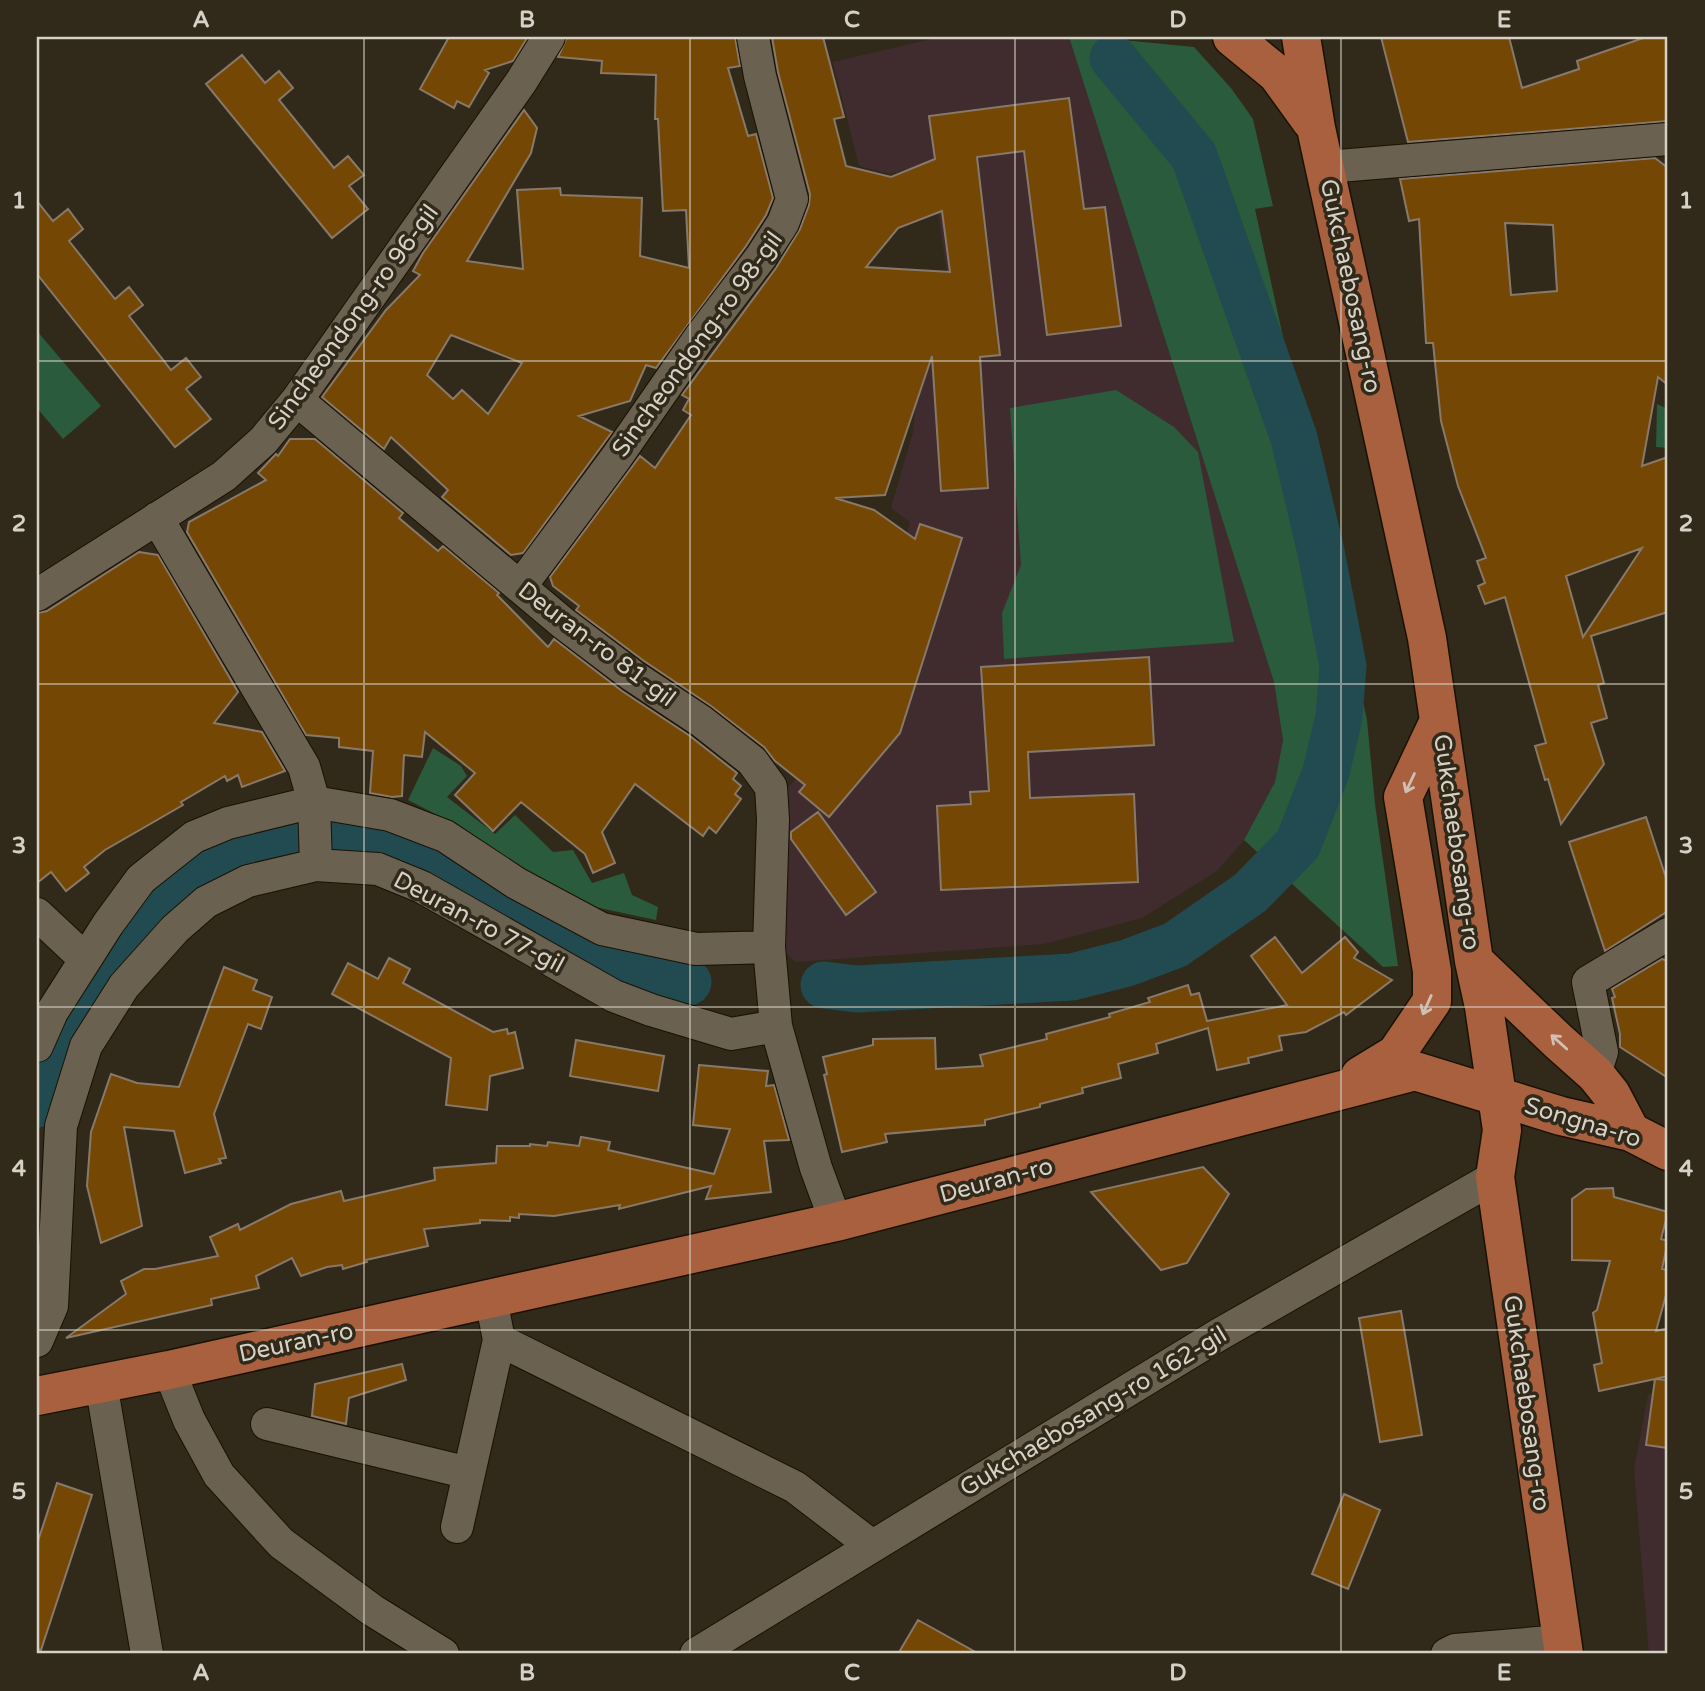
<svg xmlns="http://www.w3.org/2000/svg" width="1705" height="1691" viewBox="0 0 1705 1691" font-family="'Varela Round',sans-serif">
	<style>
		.education { fill: #402c2e }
		.green { fill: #2a5b3c }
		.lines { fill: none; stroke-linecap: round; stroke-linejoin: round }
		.river { stroke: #214b51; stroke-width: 47 }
		.building { fill: #744804; stroke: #88796a; stroke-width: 2; fill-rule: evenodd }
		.minor-casing { stroke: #191204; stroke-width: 34 }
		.major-casing { stroke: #191204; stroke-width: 41 }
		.minor { stroke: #6b6150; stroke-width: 32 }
		.major { stroke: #a8603f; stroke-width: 38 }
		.oneway { stroke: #cfc0b3 }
		.grid { fill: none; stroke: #d6d1c7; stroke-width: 2; stroke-opacity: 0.55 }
		.labels { text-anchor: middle; stroke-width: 7; stroke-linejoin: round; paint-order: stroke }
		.street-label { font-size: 24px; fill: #d6d1c7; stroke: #312919 }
		.neatline { fill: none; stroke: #d6d1c7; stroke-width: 2.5 }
		.grid-label { font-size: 23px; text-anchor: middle; font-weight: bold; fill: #d6d1c7 }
	</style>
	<rect width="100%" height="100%" fill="#312919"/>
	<path class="education" d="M940,37H1069L1274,682L1283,740L1275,782L1244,840L1217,871L1142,918L1044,944L796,962L780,949L778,799L850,717L910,522L891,508L913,432L919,360L955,359L947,273L930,162L890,174L859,166L833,62Z
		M1668,1383V1654H1649L1634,1469L1648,1395Z"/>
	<path class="green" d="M1069,37H1092L1194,47L1231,88L1253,119L1273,206L1255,209L1367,720L1375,804L1398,966L1383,967L1244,840L1275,782L1283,740L1274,682Z
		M37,331L101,406L63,439L37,408Z
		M1116,390L1174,427L1198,452L1234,642L1004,659L1002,613L1021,565L1010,408Z
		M1657,404L1668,409V448L1656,447Z
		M433,748L461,766L467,776L447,797L495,834L515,815L553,852L573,850L592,883L624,873L632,895L658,907L656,920L571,902L445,819L408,800Z"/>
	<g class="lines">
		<path class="river" d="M824,985L857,989L1072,977L1127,963L1175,945L1250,893L1298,844L1326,772L1339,717L1343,666L1321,552L1294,438L1194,156L1113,58
			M37,1104L38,1093L61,1038L132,930L167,895L209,868L251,849L289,838L331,835L370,839L423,860L490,900L622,969L688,982"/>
	</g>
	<path class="building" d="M449,37H528L513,61L485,70L489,73L469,107L457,101L454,108L420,89Z
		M567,37H735L740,66L728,68L748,136L756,134L773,198L766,215L746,246L656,368L646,365L630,401L579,416L612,432L523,553L511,555L442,497L448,490L391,437L384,449L322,397L386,310L420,275L413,271L423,253L524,110L537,128L531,153L467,261L523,269L517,190L560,188L561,195L642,198L640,256L689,268L686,210L663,211L658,119H655L656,75L601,73L602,61L558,57ZM451,335L522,363L488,414L462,390L453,399L427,375Z
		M772,37H823L844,117L834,119L846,166L891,177L935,159L929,116L1069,98L1084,209L1105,207L1121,326L1047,335L1024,151L977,157L1000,355L980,357L988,488L941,491L932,356L885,495L835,498L874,510L915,539L920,524L962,538L900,733L829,817L799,792L805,785L775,761L764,747L711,706L644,661L576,610L579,606L553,586L550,577L640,456L655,468L691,415L683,410L689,399L682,395L776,268L800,229L809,205L810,194L778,72ZM942,211L950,272L866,267L898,228Z
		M1381,37H1509L1522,88L1579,69L1577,61L1646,37H1668V121L1408,142Z
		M242,55L265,83L279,71L293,88L279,100L334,168L348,156L364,175L349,186L368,209L332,238L206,84Z
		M1655,158L1668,168V385L1658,377L1642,466L1668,457V612L1591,636L1604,683L1598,685L1607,718L1591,723L1604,764L1561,824L1548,779L1545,780L1535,746L1546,743L1505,597L1485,604L1478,586L1485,583L1477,561L1486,558L1458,486L1441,421L1433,343H1426L1419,219L1409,221L1400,179ZM1505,223L1553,225L1557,291L1511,295ZM1642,548L1583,637L1566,576Z
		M37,201L53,221L68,209L83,229L69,241L115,299L129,287L143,305L129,316L171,370L186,358L201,377L186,389L211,419L175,447L37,274Z
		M290,439H315L403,513L399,518L438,551L443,546L499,593L497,595L548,647L554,639L622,691L690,736L737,773L733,779L741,786L735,794L741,799L716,833L709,827L703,836L635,784L602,832L615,863L593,873L585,854L521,802L493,831L455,795L475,773L425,732L422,757L404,755L402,796L392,797L370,793L373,751L339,747V738L306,735L187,532L189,522L266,480L258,473L276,454L278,456Z
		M139,552L158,555L238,692L214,723L262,732L285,771L242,787L238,775L227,781L225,776L181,802L183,805L105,850L84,867L89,873L66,891L51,872L37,883V613L47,611Z
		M1149,657L1154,745L1028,752L1030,798L1134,794L1138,882L941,890L937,806L971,804L970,792L989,791L981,667Z
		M818,812L876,892L846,915L791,839V832Z
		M1646,817L1668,884V911L1605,951L1569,842Z
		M1275,937L1302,973L1345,937L1358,952L1354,958L1392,980L1346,1015L1344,1012L1306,1032L1279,1036L1282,1050L1248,1058L1249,1063L1217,1070L1208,1028L1156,1044L1158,1053L1118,1064L1121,1078L1082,1088L1083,1093L1040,1104V1107L985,1120V1125L885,1134L887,1142L842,1152L824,1075L827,1074L823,1057L873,1045V1039L935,1038L936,1069L983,1066L980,1055L1047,1039L1046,1034L1110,1017L1109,1014L1150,1002L1148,998L1188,985L1191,995L1199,993L1207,1021L1287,1005L1251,956Z
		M389,958L410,969L403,983L493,1032L507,1029L508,1034L515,1032L523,1068L490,1076L487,1110L446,1105L451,1058L332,994L348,963L378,979Z
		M1662,959L1668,961V1078L1620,1047V1034L1612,998L1615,997L1612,989Z
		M224,967L257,980L253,990L272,997L261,1029L248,1024L214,1114L226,1158L219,1159L221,1163L185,1173L174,1131L124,1127L142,1226L101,1243L87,1186L91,1132L111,1074L137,1083L179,1087Z
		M576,1040L664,1056L658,1091L570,1076Z
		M699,1065L768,1071L766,1086L774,1085L789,1140L764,1141L771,1192L706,1199L711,1186L619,1209L620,1205L554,1216L519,1214V1218L510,1217V1221L480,1220V1223L424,1229L428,1246L366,1260L367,1262L343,1269L342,1265L327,1267L301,1276L292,1258L256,1276L259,1288L211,1299L212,1305L66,1338L126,1294L121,1281L144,1269H155L218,1256L210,1237L238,1224L240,1230L291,1204L341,1191L344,1201L435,1180L434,1168L496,1163L497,1146H530V1144L547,1146L548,1142L579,1146L581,1137L610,1142L608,1150L714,1174L730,1129L693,1125Z
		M1203,1167L1229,1194L1187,1263L1161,1270L1091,1192Z
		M1613,1188L1614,1197L1668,1212L1661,1239L1668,1241L1662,1269L1668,1270V1288L1656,1331L1668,1328V1376L1655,1379L1668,1380V1448L1646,1445L1655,1379L1599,1391L1594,1365L1602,1363L1593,1313L1597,1310L1610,1261L1572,1260V1199L1586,1189Z
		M1401,1311L1422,1435L1380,1442L1359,1318Z
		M402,1364L406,1380L349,1398L346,1424L312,1416L315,1384Z
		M57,1483L92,1495L41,1650L37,1649V1544Z
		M1344,1494L1380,1510L1348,1589L1312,1574Z
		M918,1620L979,1654H898Z"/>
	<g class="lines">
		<g class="minor-casing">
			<path id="minor" d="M1326,167L1668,139
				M297,400L563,623L633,676L701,721L752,761L771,787L773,819L769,947L776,1026L816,1168L836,1222
				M157,518L304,767L314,802L316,865
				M520,587L616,458L700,337L761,257L783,223L792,199L760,76L753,37
				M37,595L224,476L263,441L297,400L521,82L549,37
				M37,914L85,959
				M37,1046L52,1012L108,924L141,879L194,837L228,823L314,802L390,815L445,836L516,883L602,929L696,949L769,947
				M1595,1074L1602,1052L1588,982L1668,934
				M491,1299L499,1340L795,1487L872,1546
				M37,1341L52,1306L61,1126L86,1046L124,986L175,929L206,902L248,881L316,865L378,869L422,887L614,996L651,1010L731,1034L776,1026
				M169,1370L189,1420L219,1475L281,1543L372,1610L443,1654
				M101,1383L147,1654
				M267,1424L469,1473
				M457,1527L499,1340
				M696,1654L1220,1334L1495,1177
				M1447,1654L1455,1650L1561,1641"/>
		</g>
		<g class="major-casing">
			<path id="major" d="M1232,37L1277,74L1311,121
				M1301,37L1316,128L1427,638L1474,961L1484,1007L1502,1130L1495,1177L1564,1654
				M1474,961L1559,1042L1595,1074L1611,1094L1631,1132
				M1360,1076L1396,1054L1432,1001V971L1403,797L1439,721
				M37,1396L169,1370L836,1222L1415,1071L1561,1116L1631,1132L1668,1151"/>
		</g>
		<use href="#minor" class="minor"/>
		<use href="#major" class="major"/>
	</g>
	<defs><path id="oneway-shaft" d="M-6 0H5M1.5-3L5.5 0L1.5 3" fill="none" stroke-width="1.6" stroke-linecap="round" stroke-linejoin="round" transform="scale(1.75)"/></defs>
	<g class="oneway">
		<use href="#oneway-shaft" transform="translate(1410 783) rotate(115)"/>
		<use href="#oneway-shaft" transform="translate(1427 1005) rotate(114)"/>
		<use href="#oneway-shaft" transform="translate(1559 1042) rotate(-138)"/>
	</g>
	<path class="grid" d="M364,37V1654M690,37V1654M1015,37V1654M1341,37V1654M37,361H1668M37,684H1668M37,1007H1668M37,1330H1668"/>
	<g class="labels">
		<g class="street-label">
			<text transform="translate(1351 286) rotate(78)" y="8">Gukchaebosang-ro</text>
			<text transform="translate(353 317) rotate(-54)" y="8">Sincheondong-ro 96-gil</text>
			<text transform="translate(697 344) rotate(-54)" y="8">Sincheondong-ro 98-gil</text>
			<text transform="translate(597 644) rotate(37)" y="8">Deuran-ro 81-gil</text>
			<text transform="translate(1457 842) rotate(82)" y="8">Gukchaebosang-ro</text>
			<text transform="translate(479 922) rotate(28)" y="8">Deuran-ro 77-gil</text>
			<text transform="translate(1583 1122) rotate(17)" y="8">Songna-ro</text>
			<text transform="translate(996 1180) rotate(-15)" y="8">Deuran-ro</text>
			<text transform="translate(296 1342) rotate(-12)" y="8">Deuran-ro</text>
			<text transform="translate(1527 1403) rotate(82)" y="8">Gukchaebosang-ro</text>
			<text transform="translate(1093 1411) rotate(-31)" y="8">Gukchaebosang-ro 162-gil</text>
		</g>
	</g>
	<rect width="1705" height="1691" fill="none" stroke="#312919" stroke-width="77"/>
	<rect x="38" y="38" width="1628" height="1614" class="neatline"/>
	<g class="grid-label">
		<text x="201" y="27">A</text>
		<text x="527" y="27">B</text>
		<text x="852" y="27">C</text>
		<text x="1178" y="27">D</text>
		<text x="1504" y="27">E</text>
		<text x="19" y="208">1</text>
		<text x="1686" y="208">1</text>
		<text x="19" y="531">2</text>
		<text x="1686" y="531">2</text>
		<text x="19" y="853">3</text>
		<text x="1686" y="853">3</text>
		<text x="19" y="1176">4</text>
		<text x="1686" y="1176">4</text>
		<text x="19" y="1499">5</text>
		<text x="1686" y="1499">5</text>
		<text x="201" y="1680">A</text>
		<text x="527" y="1680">B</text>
		<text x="852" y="1680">C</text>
		<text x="1178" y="1680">D</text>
		<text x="1504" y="1680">E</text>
	</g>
</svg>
